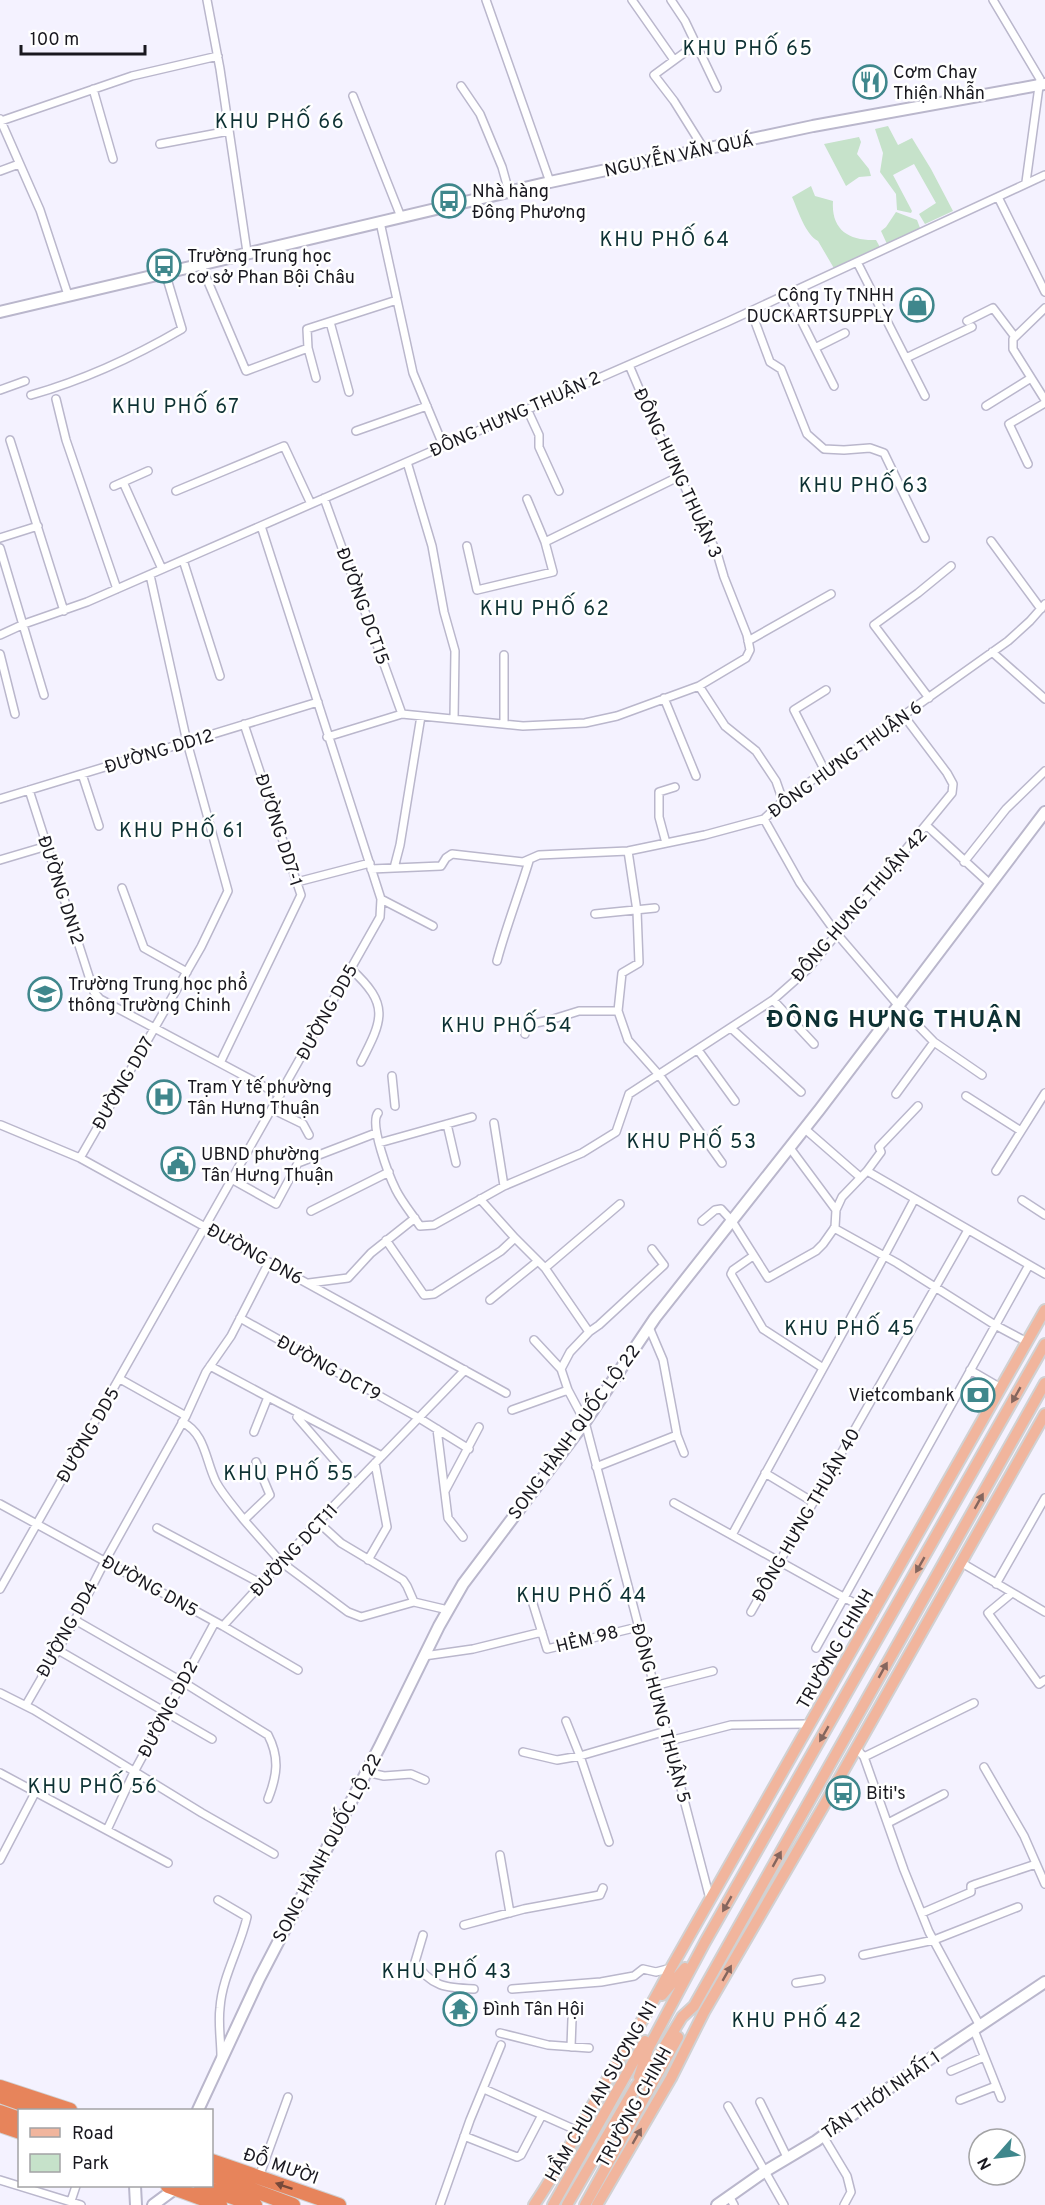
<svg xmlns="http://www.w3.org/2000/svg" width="1045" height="2205" viewBox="0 0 1045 2205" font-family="Overpass,sans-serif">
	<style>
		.green { fill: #c6e2ca }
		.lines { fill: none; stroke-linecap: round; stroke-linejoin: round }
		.street-casing { stroke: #bab7cc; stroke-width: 10 }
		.secondary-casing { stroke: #bab7cc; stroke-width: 14 }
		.primary-casing { stroke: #d1d1d2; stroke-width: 14 }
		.highway-casing { stroke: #d1d1d2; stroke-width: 16 }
		.street { stroke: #fff; stroke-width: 7 }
		.secondary { stroke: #fff; stroke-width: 10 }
		.primary { stroke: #f1b59d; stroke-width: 10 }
		.highway { stroke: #e7845b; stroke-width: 14 }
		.oneway { fill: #85665e }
		.oneway2 { fill: #76493a }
		.labels { text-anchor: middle; stroke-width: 5; stroke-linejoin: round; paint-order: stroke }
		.poi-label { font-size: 18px; fill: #19181f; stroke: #fff; text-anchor: start }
		.street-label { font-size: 18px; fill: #19181f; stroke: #fff }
		.neighbourhood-label { font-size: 20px; letter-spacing: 1.5px; fill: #0d3133; stroke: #fff }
		.district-label { font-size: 24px; font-weight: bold; letter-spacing: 1.5px; fill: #0d3133; stroke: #fff }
	</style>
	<rect width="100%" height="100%" fill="#f4f2ff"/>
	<path class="green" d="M888,126L898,145L912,138L931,169L953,211L925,224L919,214L936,203L914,164L893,175L912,211L911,213L897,210L896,194L880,172L883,153L875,129Z
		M859,137L861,142L857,154L869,169L871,176L859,177L846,186L824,144Z
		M811,186L815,196L833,201C831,230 849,241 876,240L881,249L835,270L818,241C805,234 798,210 792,197Z
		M896,212L917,220L920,228L887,244L881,231L886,227Z"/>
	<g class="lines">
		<g class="street-casing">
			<path id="street" d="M207,0L220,69L247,252
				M486,0L550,182
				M632,0L674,60
				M671,0L685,21L717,88
				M993,0L1040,79L1026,182
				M695,45L654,75L674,101L704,149
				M461,86L480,114L502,167L509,192
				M93,89L113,159
				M353,96L401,217
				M0,119L40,210L68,295
				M1,121L132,76L218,56
				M160,144L229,131
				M0,171L19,164
				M998,197L1045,292
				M380,222L413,373L443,445
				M857,262L925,396
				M200,263L246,371L308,348L307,329L397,300
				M788,294L834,386
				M1045,308L1013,339V349L1045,400
				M751,311L770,362L781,369L807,434L824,449L844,450L870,448L884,453L925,538
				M967,321L993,308L1015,337
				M330,322L349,392
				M308,348L316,378
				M815,348L845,333
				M906,358L972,327
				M0,390L25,381
				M31,395C84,380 134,357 182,329L165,272
				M56,399L66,440L117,589
				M986,406L1031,378
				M527,409L539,435V447L559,491
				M356,431L427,406
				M10,440L64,611
				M407,462L432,546L444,612L455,651L454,719
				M1028,464L1009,424L1045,403
				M123,482L162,569
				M114,486L148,471
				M176,491L284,446L311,504
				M324,498L402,714
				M0,538L38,526
				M991,541L1041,609
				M545,542L680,476
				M467,546L477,590L553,572L545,542L527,499
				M0,548L44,695
				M183,560L220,676
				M0,635L24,624L87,602L727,322L1045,175
				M748,641L831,594
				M992,652L1045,699
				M0,654L15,714
				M699,686L725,726L756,751L776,781L783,801
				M664,698L696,776
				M929,698L874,625L918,593L951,566
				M504,724V655
				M327,737L402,714L523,726L585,723L617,716L699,686L746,658L750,650L747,635L724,577L717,553L655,426L629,365
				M826,773L794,710L826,690
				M82,774L99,826
				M29,790L94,992L100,999L280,1095
				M0,799L318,702
				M764,819L800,883L837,934L898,1005L934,1042L982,1075
				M927,826L989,883
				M666,843L659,817V792L675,787
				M628,851L637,911L639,963L622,973L618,1011L628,1040L660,1076L722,1163
				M0,860L47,846
				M964,862L1006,809L1045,771
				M394,868L400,845L421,716
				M371,869L441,866L446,858L452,854L523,862L539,855L628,851L705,835L764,819L783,801L1008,641L1030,621L1045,604
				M297,882L370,863
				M122,888L144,948L187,972
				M381,899L433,926
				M595,914L655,908
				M497,961C506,927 519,894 529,861
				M351,969C390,1005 383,1019 361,1062
				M773,1000L814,1044
				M731,1028L801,1092
				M525,1034L526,1025L550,1020L579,1011H618
				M698,1050L735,1101
				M220,1063L301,895L244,724
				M392,1076L395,1106
				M896,1094L934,1042
				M966,1096L1021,1131
				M272,1109L303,1124L309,1135
				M378,1113C369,1124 389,1176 396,1190C402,1202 412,1214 420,1226L434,1225L504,1186L582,1153L616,1132L629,1094L773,1000L808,969L952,793L953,784L947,773L904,716
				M494,1123L504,1186
				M447,1124L456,1163
				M1,1125L80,1158L506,1393
				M805,1129L860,1177
				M379,1143L472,1117
				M790,1148L836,1210
				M80,1158L201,947L228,891L187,742L150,575
				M867,1171L1045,1274
				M996,1171L1045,1093
				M233,1180L276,1204L298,1163L376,1133
				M480,1199L515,1238L545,1268L589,1332L570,1352L561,1369L568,1390L585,1422L710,1899
				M1022,1200L1045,1215
				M311,1211L389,1172
				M702,1221L715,1210L721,1209L732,1221L768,1278L816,1251L823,1244L835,1227L836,1210L842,1197L867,1171L881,1152L879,1147L918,1106
				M834,1228L897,1263L995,1325L1027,1342
				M386,1240L424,1295L434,1294L501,1251L515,1238
				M753,1256L733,1270L731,1274L763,1329L823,1368
				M545,1268L620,1204
				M309,1283L348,1278L371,1253L415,1218
				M490,1300L538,1261
				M240,1318L419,1418L469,1449
				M649,1327L663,1360L677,1435L684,1453
				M589,1332L599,1325L664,1265L652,1249
				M534,1340L561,1369
				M210,1366L268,1397
				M970,1370L1001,1388
				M120,1379L186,1416
				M512,1410L568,1390
				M297,1417L355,1484
				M182,1422C206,1434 205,1460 216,1482C223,1495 235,1508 244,1520
				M437,1429L448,1518L463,1537
				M254,1432L268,1397L382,1456
				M256,1462L270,1495L244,1520L281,1562L348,1612L361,1617L414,1602L448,1610
				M596,1467L677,1435
				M765,1473L813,1502
				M445,1491L479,1427
				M674,1503L874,1614
				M0,1504L223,1626L298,1670
				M318,1522L341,1543L403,1580L407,1586L414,1602
				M157,1528L262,1584
				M732,1535C792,1423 855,1313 914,1200
				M368,1560L387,1527L375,1463
				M962,1563L1045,1612
				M996,1584L1045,1498
				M0,1589L380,917L381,899L261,526
				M1012,1593L988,1613L1039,1684L1045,1680
				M533,1604L547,1649L638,1627
				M751,1612L968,1230
				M75,1620L183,1682L268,1735C280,1758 277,1776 268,1799
				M223,1626L318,1522L465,1370
				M816,1648L1029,1265
				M58,1650L212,1739
				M424,1656L473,1649L542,1632
				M654,1686L713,1671
				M0,1693L34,1710L202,1813L274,1854
				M26,1705L75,1620L105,1561L186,1416L206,1372L231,1336L269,1262
				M566,1721L580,1756L666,1731
				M669,1741L731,1725L810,1724
				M856,1748L864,1757L904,1870L929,1932L980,2026
				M523,1752L557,1760L580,1756L609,1842
				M864,1757L974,1703
				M984,1767L1024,1836L1045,1884
				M366,1772L384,1776L411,1774L425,1780
				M0,1773L168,1863
				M888,1823L944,1794
				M107,1830L134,1772L215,1622
				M500,1855L510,1913
				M0,1860L36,1791
				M218,1900L247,1917C240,1948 222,1977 220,2008C218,2023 221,2041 221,2056
				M922,1913L971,1892V1886L976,1884L1036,1864
				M464,1925L524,1909L600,1895L603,1888
				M423,1935L415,1962C431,1987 446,1988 474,1989
				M863,1955L934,1940L1018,1907
				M796,1983L821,1979
				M512,1989L601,1982L634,1976L643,1969L656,1972L671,1968
				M974,2030L1001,2098
				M500,2033L548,2045L589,2048
				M571,2047L572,2019
				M951,2071L984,2057
				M484,2089L578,2131
				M960,2100L996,2086
				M760,2102L787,2157
				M728,2106L784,2205
				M464,2136L517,2157L521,2155L542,2115
				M823,2136L847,2176L851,2192L844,2205
				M259,2177L288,2097
				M0,2180L81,2205
				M729,2196L734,2205
				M71,2201L76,2186
				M440,2205L470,2120L501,2045"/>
		</g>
		<g class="secondary-casing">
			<path id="secondary" d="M0,312L550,182L813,126L1045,84
				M198,2110L259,1979L380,1746L439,1626L463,1584L585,1422L655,1318L820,1109L1045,812
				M135,2186L136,2205
				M153,2205L176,2188
				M717,2205L764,2172L816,2141L924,2063L1045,1982"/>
		</g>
		<g class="primary-casing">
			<path id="primary" d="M662,1995L685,1968
				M639,2077L648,2049L705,1942L1045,1344
				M534,2205C560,2167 581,2125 604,2085C627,2046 651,2008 671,1968L1045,1310
				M553,2205L645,2041
				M567,2205L636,2086L658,2057L682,2017L694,2006L1045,1383
				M585,2205L678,2037
				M597,2205L671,2078L704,2012L823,1807L1045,1414"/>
		</g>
		<g class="highway-casing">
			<path id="highway" d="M0,2087L70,2110
				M0,2096L39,2110
				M0,2112L20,2119
				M0,2125L20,2132
				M212,2161L339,2205
				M212,2175L293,2205
				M168,2186L220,2205
				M201,2186L255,2205"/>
		</g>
		<use href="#street" class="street"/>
		<use href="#secondary" class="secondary"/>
		<use href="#primary" class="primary"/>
		<use href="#highway" class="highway"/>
	</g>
	<defs><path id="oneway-solid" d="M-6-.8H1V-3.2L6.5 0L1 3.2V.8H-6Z" transform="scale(1.5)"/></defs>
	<g class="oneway">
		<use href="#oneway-solid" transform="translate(1016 1395) rotate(120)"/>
		<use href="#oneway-solid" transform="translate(979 1501) rotate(-61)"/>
		<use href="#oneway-solid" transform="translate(920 1565) rotate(120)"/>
		<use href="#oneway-solid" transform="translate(883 1670) rotate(-61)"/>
		<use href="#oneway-solid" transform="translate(824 1734) rotate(120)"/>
		<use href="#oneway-solid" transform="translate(777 1859) rotate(-61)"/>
		<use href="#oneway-solid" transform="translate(727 1904) rotate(120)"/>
		<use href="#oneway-solid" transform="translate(727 1973) rotate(-60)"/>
		<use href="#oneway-solid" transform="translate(637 2136) rotate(-60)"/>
	</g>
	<use class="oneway2" href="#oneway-solid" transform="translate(284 2186) rotate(-161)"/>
	<defs>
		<g id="restaurant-ring" transform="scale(1.725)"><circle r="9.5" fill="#fff" stroke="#3f878c" stroke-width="1.5"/><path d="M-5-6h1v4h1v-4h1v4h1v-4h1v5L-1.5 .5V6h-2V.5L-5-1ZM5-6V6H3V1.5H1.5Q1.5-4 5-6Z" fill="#3f878c"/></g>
		<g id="bus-ring" transform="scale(1.725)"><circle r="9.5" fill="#fff" stroke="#3f878c" stroke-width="1.5"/><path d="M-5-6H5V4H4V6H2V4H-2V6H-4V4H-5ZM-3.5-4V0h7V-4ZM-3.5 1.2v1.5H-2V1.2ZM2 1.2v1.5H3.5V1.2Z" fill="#3f878c"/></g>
		<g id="shop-ring" transform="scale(1.725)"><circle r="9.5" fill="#fff" stroke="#3f878c" stroke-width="1.5"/><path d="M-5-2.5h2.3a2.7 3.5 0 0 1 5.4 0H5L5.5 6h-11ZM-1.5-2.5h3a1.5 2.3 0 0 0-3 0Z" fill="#3f878c"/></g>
		<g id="school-ring" transform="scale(1.725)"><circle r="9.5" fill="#fff" stroke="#3f878c" stroke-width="1.5"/><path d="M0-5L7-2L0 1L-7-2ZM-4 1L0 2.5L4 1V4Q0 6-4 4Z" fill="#3f878c"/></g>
		<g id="hospital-ring" transform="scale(1.725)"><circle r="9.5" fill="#fff" stroke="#3f878c" stroke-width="1.5"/><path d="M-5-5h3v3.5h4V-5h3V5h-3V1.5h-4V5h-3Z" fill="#3f878c"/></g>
		<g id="civic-ring" transform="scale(1.725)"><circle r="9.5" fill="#fff" stroke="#3f878c" stroke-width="1.5"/><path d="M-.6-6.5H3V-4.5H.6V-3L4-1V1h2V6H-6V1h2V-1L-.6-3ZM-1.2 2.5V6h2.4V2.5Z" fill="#3f878c"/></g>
		<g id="bank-ring" transform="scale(1.725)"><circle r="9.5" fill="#fff" stroke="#3f878c" stroke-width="1.5"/><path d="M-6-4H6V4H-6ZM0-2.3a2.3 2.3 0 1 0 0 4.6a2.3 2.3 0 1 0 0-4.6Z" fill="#3f878c"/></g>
		<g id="temple-ring" transform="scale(1.725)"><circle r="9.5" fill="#fff" stroke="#3f878c" stroke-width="1.5"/><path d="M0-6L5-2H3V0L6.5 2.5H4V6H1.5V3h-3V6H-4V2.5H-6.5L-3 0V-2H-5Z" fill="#3f878c"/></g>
	</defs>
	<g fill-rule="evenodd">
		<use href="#restaurant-ring" x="870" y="82"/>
		<use href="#bus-ring" x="449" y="201"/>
		<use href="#bus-ring" x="164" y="266"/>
		<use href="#shop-ring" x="917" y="305"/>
		<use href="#school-ring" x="45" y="994"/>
		<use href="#hospital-ring" x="164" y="1097"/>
		<use href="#civic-ring" x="178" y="1164"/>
		<use href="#bank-ring" x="978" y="1395"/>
		<use href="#bus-ring" x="843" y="1793"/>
		<use href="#temple-ring" x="460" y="2009"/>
	</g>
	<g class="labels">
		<g class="poi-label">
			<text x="893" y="78">Cơm Chay<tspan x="893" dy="21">Thiện Nhẫn</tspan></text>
			<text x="472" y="197">Nhà hàng<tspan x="472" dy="21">Đông Phương</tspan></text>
			<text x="187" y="262">Trường Trung học<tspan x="187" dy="21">cơ sở Phan Bội Châu</tspan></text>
			<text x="894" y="301" text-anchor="end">Công Ty TNHH<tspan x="894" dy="21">DUCKARTSUPPLY</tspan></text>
			<text x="68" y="990">Trường Trung học phổ<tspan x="68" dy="21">thông Trường Chinh</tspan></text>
			<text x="187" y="1093">Trạm Y tế phường<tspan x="187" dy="21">Tân Hưng Thuận</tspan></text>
			<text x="201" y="1160">UBND phường<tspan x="201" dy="21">Tân Hưng Thuận</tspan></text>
			<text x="955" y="1401" text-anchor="end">Vietcombank</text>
			<text x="866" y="1799">Biti's</text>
			<text x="483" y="2015">Đình Tân Hội</text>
		</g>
		<g class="street-label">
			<text transform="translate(679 155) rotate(-12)" y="6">NGUYỄN VĂN QUÁ</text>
			<text transform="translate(515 414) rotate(-24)" y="6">ĐÔNG HƯNG THUẬN 2</text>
			<text transform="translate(678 473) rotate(65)" y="6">ĐÔNG HƯNG THUẬN 3</text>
			<text transform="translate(363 606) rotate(70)" y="6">ĐƯỜNG DCT15</text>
			<text transform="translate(159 751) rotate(-17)" y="6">ĐƯỜNG DD12</text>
			<text transform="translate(845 759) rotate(-36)" y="6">ĐÔNG HƯNG THUẬN 6</text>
			<text transform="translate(279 830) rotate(72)" y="6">ĐƯỜNG DD7-1</text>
			<text transform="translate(61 890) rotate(72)" y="6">ĐƯỜNG DN12</text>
			<text transform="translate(859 905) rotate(-49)" y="6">ĐÔNG HƯNG THUẬN 42</text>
			<text transform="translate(327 1012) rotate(-61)" y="6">ĐƯỜNG DD5</text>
			<text transform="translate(123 1083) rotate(-60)" y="6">ĐƯỜNG DD7</text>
			<text transform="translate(255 1254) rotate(29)" y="6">ĐƯỜNG DN6</text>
			<text transform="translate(329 1368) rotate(29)" y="6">ĐƯỜNG DCT9</text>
			<text transform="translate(574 1432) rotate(-54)" y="6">SONG HÀNH QUỐC LỘ 22</text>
			<text transform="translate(88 1435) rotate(-60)" y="6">ĐƯỜNG DD5</text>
			<text transform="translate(806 1515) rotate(-60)" y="6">ĐÔNG HƯNG THUẬN 40</text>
			<text transform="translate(294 1550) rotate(-47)" y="6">ĐƯỜNG DCT11</text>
			<text transform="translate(150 1586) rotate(29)" y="6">ĐƯỜNG DN5</text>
			<text transform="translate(67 1629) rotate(-61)" y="6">ĐƯỜNG DD4</text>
			<text transform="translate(587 1639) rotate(-14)" y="6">HẺM 98</text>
			<text transform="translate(835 1649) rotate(-60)" y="6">TRƯỜNG CHINH</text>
			<text transform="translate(168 1709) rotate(-62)" y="6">ĐƯỜNG DD2</text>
			<text transform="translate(661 1713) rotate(75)" y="6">ĐÔNG HƯNG THUẬN 5</text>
			<text transform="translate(327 1848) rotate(-62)" y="6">SONG HÀNH QUỐC LỘ 22</text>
			<text transform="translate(601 2091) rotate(-60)" y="6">HẦM CHUI AN SƯƠNG N1</text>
			<text transform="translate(881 2095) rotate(-35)" y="6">TÂN THỚI NHẤT 1</text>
			<text transform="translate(634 2107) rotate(-61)" y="6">TRƯỜNG CHINH</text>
			<text transform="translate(281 2166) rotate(19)" y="6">ĐỖ MƯỜI</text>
		</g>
		<g class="neighbourhood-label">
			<text x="748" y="55">KHU PHỐ 65</text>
			<text x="280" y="128">KHU PHỐ 66</text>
			<text x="665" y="246">KHU PHỐ 64</text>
			<text x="176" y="413">KHU PHỐ 67</text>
			<text x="864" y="492">KHU PHỐ 63</text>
			<text x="545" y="615">KHU PHỐ 62</text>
			<text x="182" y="837">KHU PHỐ 61</text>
			<text x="507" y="1032">KHU PHỐ 54</text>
			<text x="692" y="1148">KHU PHỐ 53</text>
			<text x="850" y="1335">KHU PHỐ 45</text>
			<text x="289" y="1480">KHU PHỐ 55</text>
			<text x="582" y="1602">KHU PHỐ 44</text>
			<text x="93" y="1793">KHU PHỐ 56</text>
			<text x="447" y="1978">KHU PHỐ 43</text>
			<text x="797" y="2027">KHU PHỐ 42</text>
		</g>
		<g class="district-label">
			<text x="895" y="1027">ĐÔNG HƯNG THUẬN</text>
		</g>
	</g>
	<rect x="18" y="2109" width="195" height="78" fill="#ffffff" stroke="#a3a3a5" stroke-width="1.5"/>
	<rect x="30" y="2128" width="30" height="9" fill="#f1b59d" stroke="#a3a3a5" stroke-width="1.5"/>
	<text x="72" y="2139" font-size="18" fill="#19181f">Road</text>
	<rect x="30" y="2154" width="30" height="18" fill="#c6e2ca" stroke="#a3a3a5" stroke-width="1.5"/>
	<text x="72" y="2169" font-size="18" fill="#19181f">Park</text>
	<g transform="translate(997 2157) rotate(242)"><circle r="28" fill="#ffffff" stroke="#a3a3a5" stroke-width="1.5"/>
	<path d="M0-4.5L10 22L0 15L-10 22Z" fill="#3f878c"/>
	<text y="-9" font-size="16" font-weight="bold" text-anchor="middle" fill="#19181f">N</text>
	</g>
	<path d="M21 45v9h124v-9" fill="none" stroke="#19181f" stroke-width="3"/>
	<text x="30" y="45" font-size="18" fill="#19181f" stroke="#ffffff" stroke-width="4.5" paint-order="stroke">100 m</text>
</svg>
